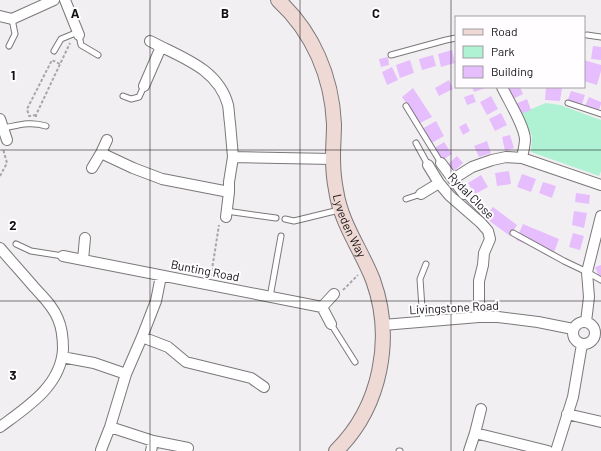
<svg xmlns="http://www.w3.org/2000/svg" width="601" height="451" viewBox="0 0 601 451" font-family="Barlow,sans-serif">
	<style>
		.green { fill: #aef2d3 }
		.building { fill: #e7befd }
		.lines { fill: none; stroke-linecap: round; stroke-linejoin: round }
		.lane-casing { stroke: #7b787a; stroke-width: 7 }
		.street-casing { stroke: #7b787a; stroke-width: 12 }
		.secondary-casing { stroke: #7b787a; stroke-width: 16 }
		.path { stroke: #a8a6a8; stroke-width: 2; stroke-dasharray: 3 2; stroke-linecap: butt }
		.lane { stroke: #fff; stroke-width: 5 }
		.street { stroke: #fff; stroke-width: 10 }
		.secondary { stroke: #efd9d4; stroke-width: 14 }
		.grid { fill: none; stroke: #141314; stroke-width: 1; stroke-opacity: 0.55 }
		.labels { text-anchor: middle; stroke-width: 4; stroke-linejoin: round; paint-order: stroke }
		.street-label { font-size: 12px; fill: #141314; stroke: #fffdff }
		.grid-label { font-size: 13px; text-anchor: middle; font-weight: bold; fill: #141314; stroke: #fffdff; stroke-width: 4; stroke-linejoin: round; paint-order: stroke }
	</style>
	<rect width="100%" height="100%" fill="#f2eff2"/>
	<path class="green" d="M546,103L560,105L601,120V171L599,176L531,152L532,136L521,113Z"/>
	<path class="building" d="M593,46L601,47V60L591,59Z
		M452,50L455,63L441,67L438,54Z
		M433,55L436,66L422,70L419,59Z
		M388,57L389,65L381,67L379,59Z
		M410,60L414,73L400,78L396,65Z
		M584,60L601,65V71L597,85L584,81Z
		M392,67L398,80L387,85L382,72Z
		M449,80L453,89L439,96L435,88Z
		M472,87H488L474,92Z
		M505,87H520L523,94L511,100Z
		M546,87L562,88L560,101L545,100Z
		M413,88L432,117L420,123L402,97Z
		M571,91L585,95L581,107L567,102Z
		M473,94L476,102L467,105L464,97Z
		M491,96L498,109L487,115L480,102Z
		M589,97L601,102V104L598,113L584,108Z
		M527,99L531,110L518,115L513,105Z
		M501,113L507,125L495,131L489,119Z
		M436,121L444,136L430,144L422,129Z
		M466,123L470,131L463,135L459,127Z
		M510,135L514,148L505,151L502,137Z
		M487,141L491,153L479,157L474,146Z
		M444,142L452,154L441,161L433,149Z
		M457,156L463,163L453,172L447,165Z
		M509,171L511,184L497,186L495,173Z
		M522,174L536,179L531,192L517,187Z
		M481,175L488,187L475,194L468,183Z
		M543,182L556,186L552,198L539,193Z
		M576,193L590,195L589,204L575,202Z
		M493,207L517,225L510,236L484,217Z
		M574,211L587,213L584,228L572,225Z
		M523,224L559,239L553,255L516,240Z
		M573,233L584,236L580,250L569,247Z
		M601,265V282L595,267Z"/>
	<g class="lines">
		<g class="lane-casing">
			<path id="lane" d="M79,35L81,45L98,55
				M587,35L601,37
				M9,46L15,34L12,19
				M54,51L61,39L78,32
				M391,55L446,40L456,38
				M123,96L131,99L139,97L144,86
				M568,103L601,114
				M406,106L441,163
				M4,128C19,125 30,121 46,126
				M416,143L428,165
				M464,194L485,215
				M406,199L421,194
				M226,211L276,218
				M285,219L294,221L339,210
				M513,233L564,261L587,272L601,280
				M16,244L31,251L63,256
				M270,297L281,236
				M423,322L420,279L426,264
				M331,324L355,362
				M399,451H400"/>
		</g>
		<g class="street-casing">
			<path id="street" d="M65,0L79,35
				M0,16L12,19L54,0
				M150,41C180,57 218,68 228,105C229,110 229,117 230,123C231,134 232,145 233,157L333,159
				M144,86L161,47
				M502,87C508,100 524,125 525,139C525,145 523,152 522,158
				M0,119L7,140
				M101,153L133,168L162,179L229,192V182L233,157
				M441,163L464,194
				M428,165L439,183L450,196L481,223L488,231L490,239L484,253L483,265L479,281V317
				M92,168L101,153L107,140
				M453,179L472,167L492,160L506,157L522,158L601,185
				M421,194L439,183
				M226,217L229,192
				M0,248C11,261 23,274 34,287C43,297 53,306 58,319C62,328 63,339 63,349C61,386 27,407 0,427
				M63,256L322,307
				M83,260L85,238
				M573 333a11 11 0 1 1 22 0a11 11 0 1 1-22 0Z
				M586,322L589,297L587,272L601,216
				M331,324L322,307L334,294
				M383,325L479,317H498L538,322L573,329
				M142,337L168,347L186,362L251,378L264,387
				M62,357L94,363L126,374L110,427L101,450
				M126,374L142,337L156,301L161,276
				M567,414L601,422
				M110,427L153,441L188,448L187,451
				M475,433L548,451
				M151,451L153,441
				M469,451L475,433L481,409
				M556,451L573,397L582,344"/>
		</g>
		<g class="secondary-casing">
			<g id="secondary">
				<path id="s1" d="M278,0C313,32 332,77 334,124C334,135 333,146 333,157C333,168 334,180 336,190C341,224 361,249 373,280C394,338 381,407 336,451"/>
			</g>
		</g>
		<path class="path" d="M36,115L29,116L27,109L52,60L60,64
			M36,117V115L70,43
			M0,176L7,163L3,149
			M211,276L219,225
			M343,290L358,275
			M595,336L601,337"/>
		<use href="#lane" class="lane"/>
		<use href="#street" class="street"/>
		<use href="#secondary" class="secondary"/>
	</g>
	<path class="grid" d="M150,0V451M300,0V451M451,0V451M0,150H601M0,301H601"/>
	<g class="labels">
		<g class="street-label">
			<text transform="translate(471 196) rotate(45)" y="4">Rydal Close</text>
			<text dy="4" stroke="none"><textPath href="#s1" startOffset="244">Lyveden Way</textPath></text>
			<text transform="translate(205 271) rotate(11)" y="4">Bunting Road</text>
			<text transform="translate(454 308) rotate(-3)" y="4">Livingstone Road</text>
		</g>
	</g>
	<g class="grid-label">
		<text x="75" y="18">A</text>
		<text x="225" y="18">B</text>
		<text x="376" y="18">C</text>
		<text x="13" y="80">1</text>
		<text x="13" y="230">2</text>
		<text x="13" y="380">3</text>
	</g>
	<rect x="455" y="16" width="130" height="72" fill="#fffdff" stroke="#a19fa1"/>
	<rect x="463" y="29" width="20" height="6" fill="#efd9d4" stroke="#a19fa1"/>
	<text x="491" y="36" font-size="12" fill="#141314">Road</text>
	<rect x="463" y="46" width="20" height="12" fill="#aef2d3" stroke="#a19fa1"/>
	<text x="491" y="56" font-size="12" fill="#141314">Park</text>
	<rect x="463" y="66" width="20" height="12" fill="#e7befd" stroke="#a19fa1"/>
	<text x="491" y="76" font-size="12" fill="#141314">Building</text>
</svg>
